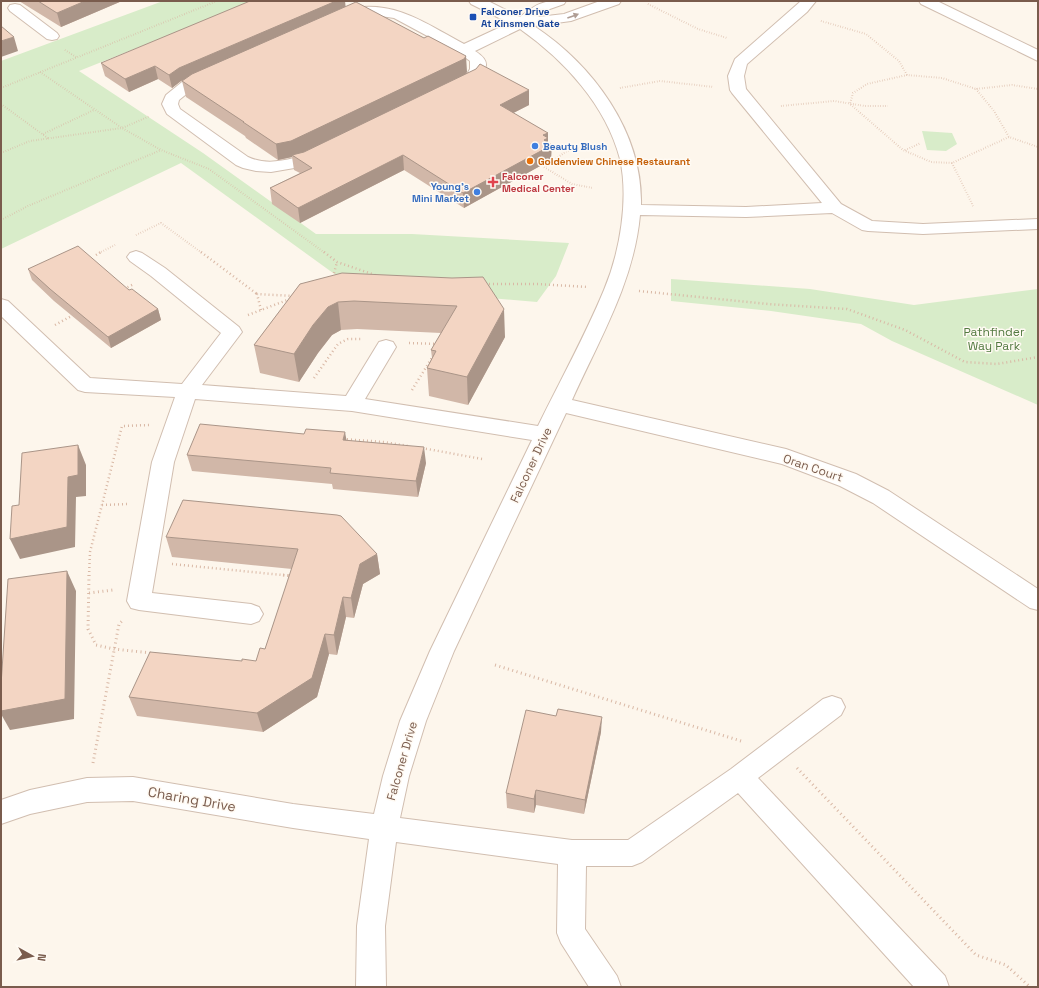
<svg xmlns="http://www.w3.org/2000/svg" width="1039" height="988" viewBox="0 0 1039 988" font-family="'Space Grotesk',sans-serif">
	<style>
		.green { fill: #d8ecc9 }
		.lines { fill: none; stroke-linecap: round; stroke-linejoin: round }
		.minor-casing { stroke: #d1beb0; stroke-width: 2 }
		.path-far2 { stroke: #d9b8a5; stroke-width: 2; stroke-dasharray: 0.5 2; stroke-linecap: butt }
		.path-far1 { stroke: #d9b8a5; stroke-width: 2.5; stroke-dasharray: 1 3; stroke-linecap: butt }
		.path { stroke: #d9b8a5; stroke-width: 3; stroke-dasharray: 1 3.5; stroke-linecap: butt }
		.minor { fill: #fff; fill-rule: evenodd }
		.wall { fill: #d1b7a8; fill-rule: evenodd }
		.shaded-wall { fill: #aa9588 }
		.building { fill: #f3d5c3; stroke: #aa9588 }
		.oneway { fill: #af9d94 }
		.transit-dot { fill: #1a4fb4; stroke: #fffaf3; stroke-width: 1.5 }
		.shop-dot { fill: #3f7fe0; stroke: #fffaf3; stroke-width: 1.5 }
		.food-dot { fill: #e8710a; stroke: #fffaf3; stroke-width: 1.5 }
		.health-dot { fill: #e0444e; stroke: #fffaf3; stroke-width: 1.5 }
		.labels { text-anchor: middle; stroke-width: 3; stroke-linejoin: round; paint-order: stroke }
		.far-transit-label { font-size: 10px; font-weight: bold; fill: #164399; stroke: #fffaf3; text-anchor: start }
		.far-shop-label { font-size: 10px; font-weight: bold; fill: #366cbe; stroke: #fffaf3; text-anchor: start }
		.far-food-label { font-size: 10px; font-weight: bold; fill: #c56008; stroke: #fffaf3; text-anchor: start }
		.far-health-label { font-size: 10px; font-weight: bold; fill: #be3a42; stroke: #fffaf3; text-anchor: start }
		.park-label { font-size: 12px; fill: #537a41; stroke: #fffaf3 }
		.street-label { font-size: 12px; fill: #7a5c4d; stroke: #fffaf3 }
		.near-street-label { font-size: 14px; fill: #7a5c4d; stroke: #fffaf3 }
	</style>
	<rect width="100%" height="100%" fill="#fdf6ec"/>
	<path class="green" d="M163,1H255L79,71L203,153L316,234H412L569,243L556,276L537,302L351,286L181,163L1,249V61Z
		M922,131L952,133L957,144L946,151L927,150Z
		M671,279L810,289L914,305L1038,289V405L892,341L861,324L771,311L671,301Z"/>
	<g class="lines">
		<g class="minor-casing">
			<path id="minor" d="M469,1H488L520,17C539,2 542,1 566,1L564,4L547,10L538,17L564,14L600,1H621L619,4L571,21L534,26C593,65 643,132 641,205L746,207L822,203L732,93L730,90L728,76L735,59L801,1H816L807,12L747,64L744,76L746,89L841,204L872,221L923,224L1038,219V229L923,234L868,231L862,230L832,213L746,217L640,215C634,282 599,340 572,400L786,449L856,474L889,491L1038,589V610L1030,608L873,503L840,486L782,464L566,413L454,651L426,721L409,776L400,818L572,840H628L731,769L823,699L832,696L841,699L845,707L841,715L758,778L945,976L949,987H914L738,793L642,862L632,866H586L585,929L617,976L621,987H589L561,943L557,933L558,864L396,842L385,926L386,987H356L357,926L369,839L293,828L133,801L87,802L30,814L1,824V800L30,790L87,778L133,777L293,804L374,814L383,776L400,721L430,651L532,440L352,411L195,399L174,462L152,593L251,604L259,607L263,614L259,621L251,624L139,610L131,608L127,601L152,462L175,397L85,392L78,390L1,316V299L8,301L90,378L182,384L221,333L151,276L130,261L127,257L130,253L136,251L142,253L165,268L239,327L242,332L202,385L346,396L379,342L386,340L393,342L396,347L365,399L538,426C560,381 585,336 604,290C620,252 629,199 620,159C606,105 564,60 520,29L475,51C492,62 487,68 476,82L306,166L271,172L256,171L243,168L236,165L167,114L162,104L166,95L182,82L354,8C397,1 428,25 464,44L509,23L471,4ZM367,14L394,18L459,53L470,61V69L466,76L294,158C278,162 263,164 248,157L180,109L178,104L179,100L194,88L357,16Z
				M919,1H937L1038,50V61L921,4Z
				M15,4L20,5L57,33L59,36L57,39L52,40L47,39L10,11L8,8L10,5Z"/>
		</g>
		<path class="path-far2" d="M648,4L698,29L727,38
			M821,21L866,34L899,61L907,75L942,78L976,89L1012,85L1038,89
			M65,50L76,57
			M40,72L122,128L161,150L209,169L325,253
			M907,75L867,84L853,93L850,104L903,150L931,162L952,163L1009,137L1038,147
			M1,88L217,1
			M620,88L660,81L714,87
			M976,89L994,111L1009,137
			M1,104L49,139
			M781,106L834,101L865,106H888
			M43,134L94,110
			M586,147L567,151L544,167L572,184L593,188
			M905,150L921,143
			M1,153L30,141L122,128L150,116
			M952,163L973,206
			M1,220L28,206L161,150
			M136,235L161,223L202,253
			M99,253L115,245"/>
		<path class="path-far1" d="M201,252L257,294
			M324,252L337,262L375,275
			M96,255L101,252
			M333,277L337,262
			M485,284H538L588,287
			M124,289L134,284
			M639,291L768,304L847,309L905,330L965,362L997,364L1038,357
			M261,310L257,294L293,296
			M248,315L290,299
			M55,325L75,314
			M409,343L438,344
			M314,378L338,344L348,339H362
			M412,390L433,356
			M343,439L384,442L408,446
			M422,448L482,459
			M102,505L129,504
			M172,564L292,576
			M89,576L90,552L122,426L149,425"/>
		<path class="path" d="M89,575L88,629L96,645L114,649L151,653
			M283,575L292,576
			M89,593L113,590
			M495,665L741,741
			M93,763L119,624L123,620
			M797,768L976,955L1006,965L1030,987"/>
		<use href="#minor" class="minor"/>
	</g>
	<path class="wall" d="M19,1H122L61,27Z
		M345,1V7L467,72L465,74L529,105L513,113L548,133V142L551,160L464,208L404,170L300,223L272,204L270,188L300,173L294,170L292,157L278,160L246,138L245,136L186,97L182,81L185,79L181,81L172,88L158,79L129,92L105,76L101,63ZM409,102L304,152L301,153Z
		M28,269L129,290L158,309L161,320L111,348L54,301L32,280Z
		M452,278L505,337L468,405L429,396L427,368L432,358L431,350L441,333L357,329L341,330L332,335L318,353L299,382L260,373L254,345L300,284Z
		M347,440L426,463L418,497L333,489L332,484L192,471L187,455Z
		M166,537L377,554L380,574L363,584L354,618L346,617L337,655L329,654L317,697L263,732L137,716L129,697L242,661H256L265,649L292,569L172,557Z
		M601,732L584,814L536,805L534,813L507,808L506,793Z"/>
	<path class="shaded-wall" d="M85,1H122L61,27L57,13Z
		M334,1H345L346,10L181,81L172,88L169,75L179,68Z
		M14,37L18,51L1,57V41Z
		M466,56L467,72L465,75L294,157L292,155V157L278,160L276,144Z
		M155,66L158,79L129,92L125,79Z
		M529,90V105L500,120V105Z
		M548,133V147L552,145L551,160L464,208L463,193L543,135Z
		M403,155L404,170L300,223L298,208Z
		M338,302L341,330L332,335L318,353L299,382L294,354L313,325L328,307Z
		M158,309L161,320L111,348L108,337Z
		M504,309L505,337L468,405L467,377Z
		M345,432L348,448L343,440Z
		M78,445L86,465V496L76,497L75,547L20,559L10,539Z
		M424,447L426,463L418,497L416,481Z
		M377,554L380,574L363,584L354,618L351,598L360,564Z
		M67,571L76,591L74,719L10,730L1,714V711Z
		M343,597L346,617L337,655L334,635Z
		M325,634L329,654L317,697L263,732L257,713Z
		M602,717L601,732L584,814L585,800Z
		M536,790V805L534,813V799Z"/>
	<path class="building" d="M38,1H85L57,13Z
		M250,1H336L179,68L169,75L155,66L125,79L101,63Z
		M356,2L424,38L428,36L466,56L464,59L291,141L276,144L243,122H244L182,81L192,74Z
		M1,26L14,37L1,41Z
		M480,64L529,90L500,105L548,133L543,135L548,138L544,140L552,145L463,193L403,155L298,208L270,188L312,168L292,155L304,152L476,69Z
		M78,246L129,290L132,289L158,309L108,337L50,289L28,269Z
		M342,273L452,278L483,277L504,309L467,377L427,368L436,351L431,350L457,306L354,301L338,302L328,307L313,325L294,354L254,345L300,284Z
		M200,424L304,434L306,429L345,432L343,440L424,447L416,481L330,473L331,468L187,455Z
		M78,445V475L68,477L67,527L10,539L12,506L19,505L22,453Z
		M183,500L337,515L341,516L377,554L360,564L351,598L343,597L334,635L325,634L312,678L257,713L129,697L150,652L242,661V659L256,661L260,648L265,649L298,549L166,537Z
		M67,571L65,699L1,711V685L8,579Z
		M558,709L602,717L585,800L536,790L534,799L506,793L526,710L556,716Z"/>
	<defs><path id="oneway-solid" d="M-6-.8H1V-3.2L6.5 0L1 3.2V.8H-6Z"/></defs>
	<use class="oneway" href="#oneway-solid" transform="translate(573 16) rotate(-20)"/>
	<rect class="transit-dot" x="469" y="13" width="8" height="8" rx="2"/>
	<g class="shop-dot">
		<circle cx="535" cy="146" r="4"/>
		<circle cx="477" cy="192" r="4"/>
	</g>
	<circle class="food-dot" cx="530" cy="161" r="4"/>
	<path class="health-dot" d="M491 176h4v4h4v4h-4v4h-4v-4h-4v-4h4z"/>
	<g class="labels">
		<g class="far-transit-label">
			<text x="481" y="15">Falconer Drive<tspan x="481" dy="12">At Kinsmen Gate</tspan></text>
		</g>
		<g class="far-shop-label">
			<text x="543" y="150">Beauty Blush</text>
			<text x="469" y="190" text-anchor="end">Young's<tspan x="469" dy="12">Mini Market</tspan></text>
		</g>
		<g class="far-food-label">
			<text x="538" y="165">Goldenview Chinese Restaurant</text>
		</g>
		<g class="far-health-label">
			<text x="502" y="180">Falconer<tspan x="502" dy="12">Medical Center</tspan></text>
		</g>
		<g class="park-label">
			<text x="994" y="336">Pathfinder<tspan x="994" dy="14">Way Park</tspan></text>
		</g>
		<g class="street-label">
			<text transform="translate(531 465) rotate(-65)" y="4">Falconer Drive</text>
			<text transform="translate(813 468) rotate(19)" y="4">Oran Court</text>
			<text transform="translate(402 761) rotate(-74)" y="4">Falconer Drive</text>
		</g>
		<g class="near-street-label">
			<text transform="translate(192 799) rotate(10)" y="5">Charing Drive</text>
		</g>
	</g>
	<rect width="1039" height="988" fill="none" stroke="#7a5c4d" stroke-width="4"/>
	<g transform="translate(32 956) rotate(98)" stroke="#fffaf3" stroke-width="3" paint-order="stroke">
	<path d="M0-3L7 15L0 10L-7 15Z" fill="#7a5c4d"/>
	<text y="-6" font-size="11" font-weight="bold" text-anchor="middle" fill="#7a5c4d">N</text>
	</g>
</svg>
